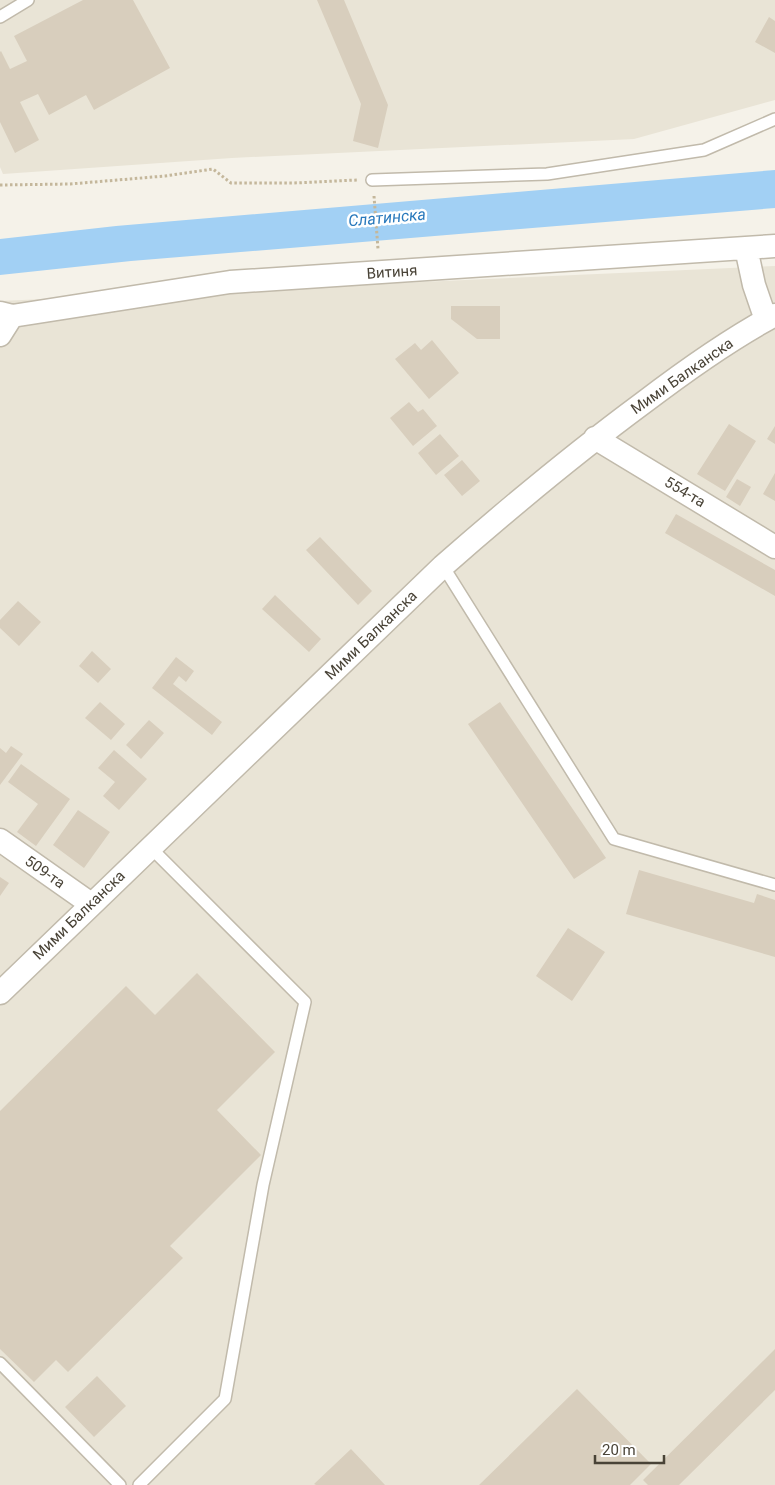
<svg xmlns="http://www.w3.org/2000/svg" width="775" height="1485" viewBox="0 0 775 1485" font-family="Roboto,sans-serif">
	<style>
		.residential { fill: #e9e4d6 }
		.water { fill: #a2d0f4 }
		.building { fill: #d8cebd }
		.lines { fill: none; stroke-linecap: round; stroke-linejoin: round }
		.lane-casing { stroke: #c1baab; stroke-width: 14 }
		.street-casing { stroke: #c1baab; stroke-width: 25 }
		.path { stroke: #c4b79b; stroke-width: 3; stroke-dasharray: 2.5 2.5; stroke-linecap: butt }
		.lane { stroke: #fff; stroke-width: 11 }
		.street { stroke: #fff; stroke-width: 22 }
		.labels { text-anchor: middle; stroke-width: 5; stroke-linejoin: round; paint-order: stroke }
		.street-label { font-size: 15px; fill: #494337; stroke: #fff }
		.water-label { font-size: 16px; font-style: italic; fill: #2979bc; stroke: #fff }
	</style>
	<rect width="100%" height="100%" fill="#f5f2e9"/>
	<path class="residential" d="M0,0H775V100L634,139L232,158L3,174L0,167Z
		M775,266V1485H0V301Z"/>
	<path class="water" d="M775,170V208L131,261L0,275V239L116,226Z"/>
	<path class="building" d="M83,0H133L170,68L94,110L86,95L49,115L38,94L20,102L39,140L15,153L0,122V52L1,51L10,69L27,61L14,36Z
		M317,0H344L388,105L378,148L353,141L361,104Z
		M769,17L775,21V53L755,42Z
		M451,306H500V339H477L451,319Z
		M432,340L459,373L429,399L395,359L415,343L421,350Z
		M409,402L418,412L423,409L437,426L413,446L390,418Z
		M729,424L756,441L725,491L697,474Z
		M775,426V444L767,439Z
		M440,434L459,456L436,475L418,453Z
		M462,460L480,481L462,496L444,475Z
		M775,473V501L763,494Z
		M737,479L751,487L740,506L726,497Z
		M676,514L775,570V596L665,533Z
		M320,537L372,591L358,605L306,550Z
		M275,595L321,639L309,652L262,609Z
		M18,601L41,622L19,646L0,628V620Z
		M92,651L111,669L98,683L79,666Z
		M176,657L194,671L186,682L179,676L173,684L222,722L212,735L152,688Z
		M100,702L125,724L111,740L85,718Z
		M500,702L606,858L574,879L468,724Z
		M149,720L164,733L141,759L126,745Z
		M11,746L23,754L0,785V748L6,753Z
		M114,750L147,779L119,810L103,796L115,782L98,768Z
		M21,764L70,799L36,846L17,832L38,804L8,782Z
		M78,810L110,832L84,868L53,845Z
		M639,870L754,903L757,894L775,900V957L626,914Z
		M0,877L9,883L0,896Z
		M568,928L605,952L572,1001L536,976Z
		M197,973L275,1052L217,1110L261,1155L170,1246L183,1258L68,1372L56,1360L34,1382L0,1349V1111L126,986L155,1015Z
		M775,1349V1390L679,1485H648L643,1480Z
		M97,1376L126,1406L94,1437L65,1407Z
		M577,1389L651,1464L630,1485H479Z
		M351,1449L385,1485H316L314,1484Z"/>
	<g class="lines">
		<g class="lane-casing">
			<path id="lane" d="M0,17L28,0
				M372,180L547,174L704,150L775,119
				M443,566L614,839L775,885
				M0,1363L120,1485
				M139,1485L225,1399L263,1185L305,1002L150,847"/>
		</g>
		<g class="street-casing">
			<path id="street" d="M746,248L754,285L766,320
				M0,313L12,316L230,282L775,246
				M0,335L12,316
				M595,438L775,547
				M0,840L91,904
				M0,993L443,566C508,509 574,454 643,403C685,371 728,340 775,315"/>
		</g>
		<path class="path" d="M0,185L70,184L165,176L213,169L231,183H294L357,180
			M374,196L378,249"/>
		<use href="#lane" class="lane"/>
		<use href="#street" class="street"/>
	</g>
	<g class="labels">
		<g class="street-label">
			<text transform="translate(392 272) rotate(-4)" y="5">Витиня</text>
			<text transform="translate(682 376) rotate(-35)" y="5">Мими Балканска</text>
			<text transform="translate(685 492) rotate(31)" y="5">554-та</text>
			<text transform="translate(371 635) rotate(-44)" y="5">Мими Балканска</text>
			<text transform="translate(45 872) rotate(35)" y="5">509-та</text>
			<text transform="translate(79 915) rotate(-44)" y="5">Мими Балканска</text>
		</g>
		<g class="water-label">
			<text transform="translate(387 217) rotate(-5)" y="6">Слатинска</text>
		</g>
	</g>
	<path d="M595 1455v8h69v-8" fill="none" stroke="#494337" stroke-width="2.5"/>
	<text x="602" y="1455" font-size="15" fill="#494337" stroke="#ffffff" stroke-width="4" paint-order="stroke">20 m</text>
</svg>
